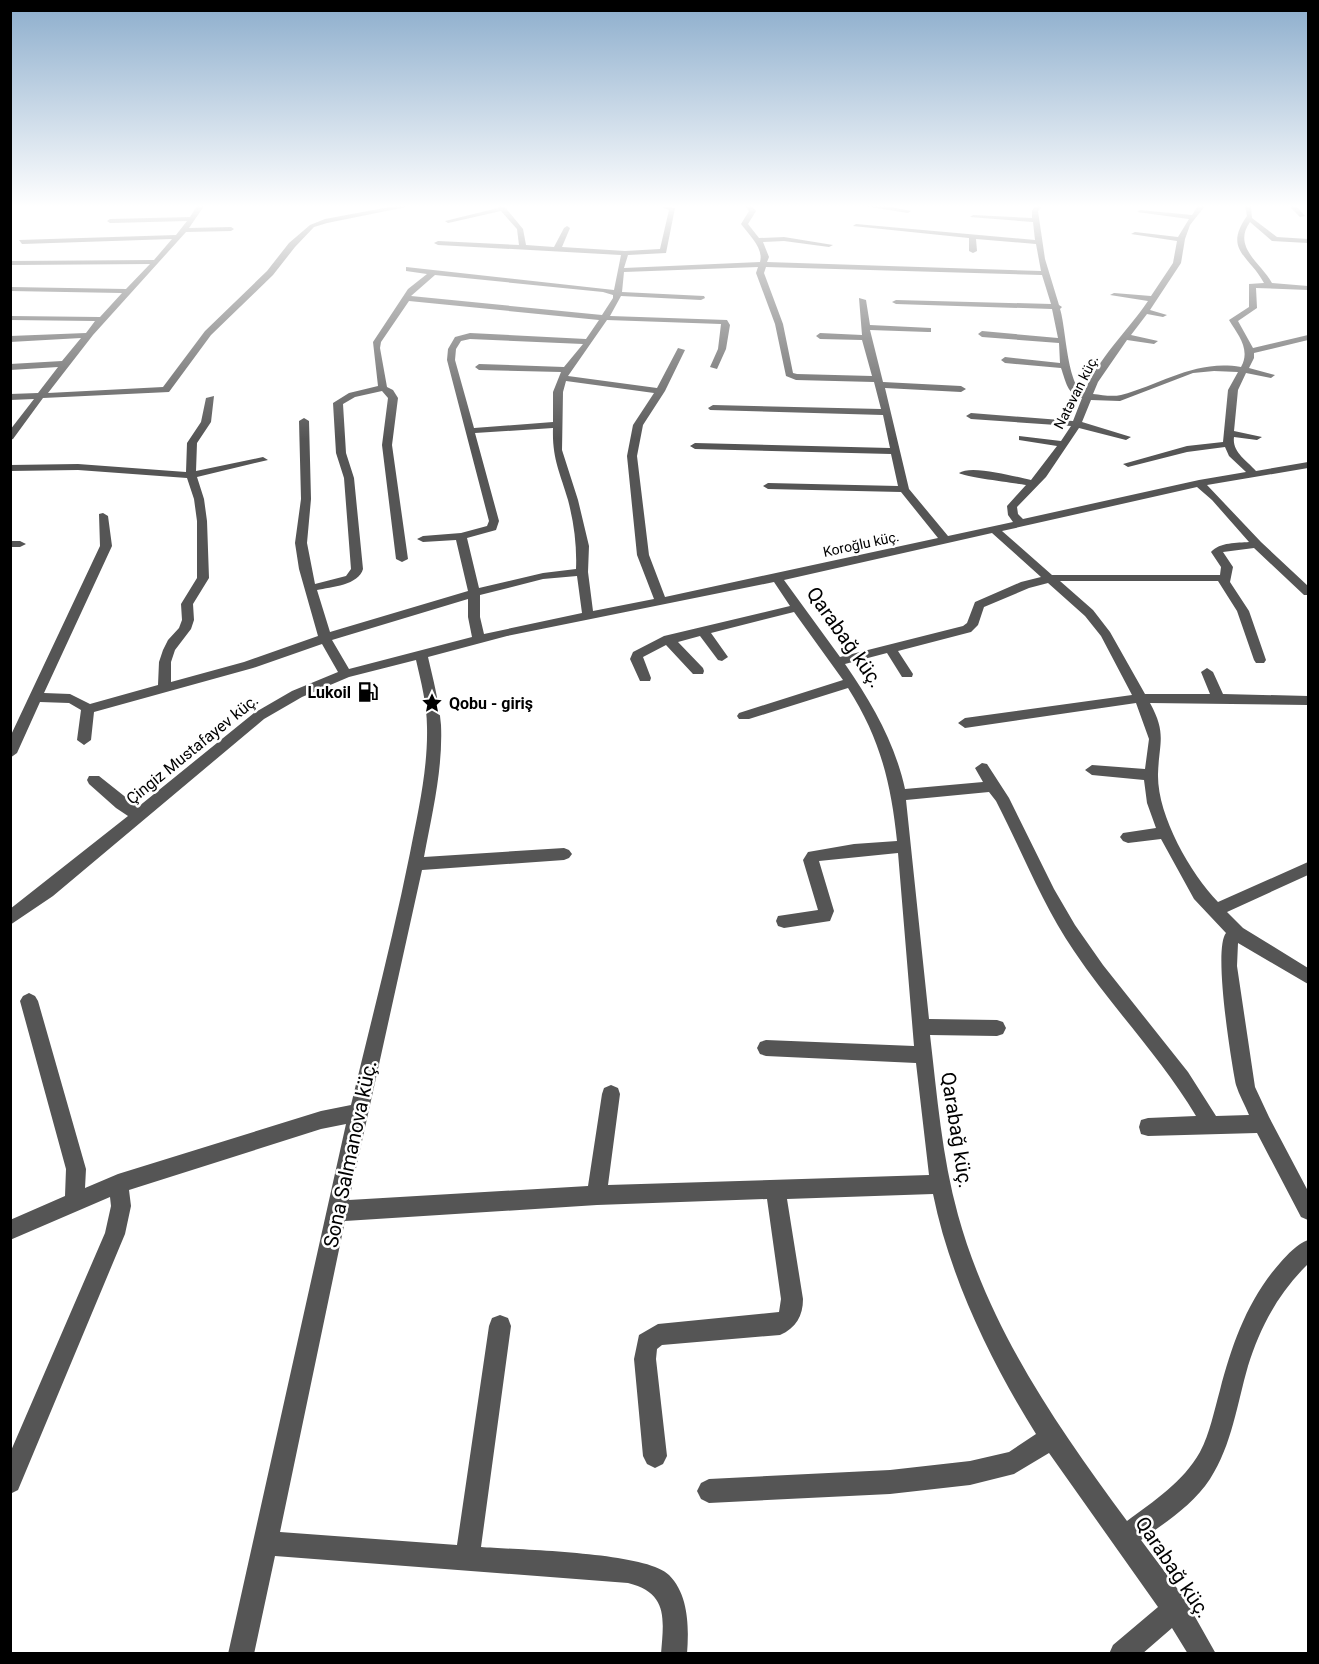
<svg xmlns="http://www.w3.org/2000/svg" width="1319" height="1664" viewBox="0 0 1319 1664" font-family="Roboto,sans-serif">
	<style>
		.lines { fill: none; stroke-linecap: round; stroke-linejoin: round }
		.minor { fill: #555; fill-rule: evenodd }
		.labels { text-anchor: middle; stroke-width: 5; stroke-linejoin: round; paint-order: stroke }
		.far-street-label { font-size: 14px; fill: #000; stroke: #fff }
		.poi-label { font-size: 16px; font-weight: bold; fill: #000; stroke: #fff; text-anchor: end }
		.street-label { font-size: 16px; fill: #000; stroke: #fff }
		.near-street-label { font-size: 20px; fill: #000; stroke: #fff }
	</style>
	<rect width="100%" height="100%" fill="#fff"/>
	<g class="lines">
		<path class="minor" d="M197,206H204L189,228L231,227L234,229L231,231L186,232L93,335L48,393L163,387L205,331L267,271L289,243L310,225L325,219L395,206H411L327,223L314,227L295,247L273,275L211,335L169,392L43,398L13,439L10,440V430L34,399L10,400V394L38,393L58,367L10,370V364L62,361L81,338L10,342V336L86,333L95,321L10,320V316L100,317L122,293L10,291V287L126,289L150,264L10,265V261L154,260L172,239L22,244L19,240L176,235L187,221L110,223L107,221L110,219L190,217Z
			M497,206H504L523,229L526,245L554,247L564,228L567,226L570,228L562,247L625,251L660,249L669,210L660,206L675,208L666,253L628,255L624,268L760,262C764,248 749,235 741,224L749,211L745,206H752L756,211L748,224L759,238L784,237L833,245L829,247L784,241L763,242L769,257L767,262L1041,271L1036,244L976,239L977,251L973,253L969,251V238L853,226L856,224L1035,240L1033,222L970,217L973,215L1032,218V211L1035,206H1042L1038,211L1045,259L1059,305L1062,307L1060,309C1066,327 1067,386 1084,393C1098,358 1127,332 1148,301L1110,295L1114,293L1151,296L1173,263L1177,241L1131,234L1135,232L1178,237L1189,219L1137,212L1140,210L1192,215L1198,206H1205L1190,225L1185,239L1181,263L1150,310L1167,315L1163,317L1147,314L1131,335L1158,341L1154,344L1127,340L1098,382L1093,394C1102,395 1112,397 1121,395C1162,384 1196,359 1241,367C1251,349 1238,335 1229,320L1249,307V284L1264,283C1249,255 1223,250 1247,216L1245,206H1251L1252,218L1277,237L1308,239V243L1272,241L1250,222C1232,247 1261,263 1272,283L1308,286V290L1256,288L1257,308L1238,321L1253,348L1308,335V340L1254,353V358L1249,368L1275,375L1271,378L1246,373L1238,390L1234,431L1262,437L1257,440L1234,437C1232,452 1246,460 1256,471L1308,462V468L1207,485L1261,542L1308,586V595H1304L1254,548L1223,552L1233,567L1230,582L1249,611L1266,660L1264,663H1256L1254,660L1237,611L1218,581H1060L1093,610L1110,632L1145,694H1210L1201,672L1207,668L1213,672L1223,694L1308,696V705L1150,703C1167,734 1159,742 1158,774C1157,815 1190,873 1218,902L1308,862V875L1227,912L1243,928L1308,968V984L1238,943L1237,966L1255,1087L1269,1117L1308,1191V1220L1301,1217L1257,1133L1148,1136L1141,1134L1139,1127L1141,1120L1148,1118L1196,1116C1161,1057 1112,1008 1074,951C1042,904 1022,851 996,801L989,792L906,800L929,1019L997,1020L1003,1022L1006,1028L1003,1034L997,1036L930,1035C937,1095 942,1157 958,1215C990,1330 1057,1426 1127,1521C1154,1501 1183,1482 1200,1452C1210,1433 1214,1411 1220,1390C1232,1344 1248,1299 1280,1263C1288,1254 1297,1244 1308,1240V1264C1279,1292 1260,1327 1248,1366C1237,1404 1232,1445 1210,1479C1193,1505 1166,1522 1141,1540L1185,1599L1216,1654H1188L1172,1628L1142,1654H1109L1113,1645L1158,1607L1049,1453L1014,1474L970,1485L890,1494L709,1503L701,1499L697,1491L701,1483L709,1479L890,1470L970,1461L1009,1452L1036,1434C991,1362 950,1278 933,1194L787,1199L803,1299C803,1316 796,1328 780,1335L662,1345L657,1349L656,1359L667,1456L663,1464L655,1468L647,1464L643,1456L634,1359L639,1335L658,1324L779,1312L781,1299L767,1199L597,1205L345,1221L280,1532L457,1545L489,1326L492,1318L500,1315L508,1318L511,1326L481,1547C519,1550 646,1552 669,1575C689,1595 689,1628 687,1654H661C664,1618 668,1593 628,1583L275,1556L254,1654H228L346,1124L321,1129L129,1190L131,1206L125,1234L18,1490L10,1494V1453L105,1233L111,1206L110,1197L10,1240V1220L65,1196L66,1169L20,1001L23,996L29,993L35,996L38,1001L86,1169L85,1188L118,1174L321,1111L351,1105C371,1021 393,938 410,853C418,812 428,769 427,727C427,704 421,682 416,660L349,677L302,697L264,719L53,896L10,925V909L128,816L116,808L89,784L87,780L89,776H99L138,807L254,713L292,691L338,672L322,644L253,668L94,712L91,740L84,745L77,740L81,710L69,703L40,702L17,753L10,758V737L100,546L99,514L103,513L108,516L112,546L44,693L70,694L90,704L158,685L159,662L163,650L168,640L179,628L182,620L181,604L197,578V521L194,499L187,478L78,470L10,471V465L78,464L186,472L187,443L201,422L206,398L214,396L211,422L197,443L196,471L263,457L268,460L197,477L204,499L207,521L209,578L193,604L194,620L191,629L175,650L171,662V682L244,662L318,636L299,569L295,543L301,499L299,421L304,418L309,421L311,499L307,543L315,584L346,576L351,569L344,478L336,453L333,403L349,393L378,386L373,342L408,289L427,274L406,271V267L614,290L621,255L438,245L434,243L438,241L519,245L517,229L501,211L448,223L445,221L498,208ZM758,267L756,273L775,324L786,376L796,380L874,382L881,409L713,405L708,408L710,410L883,415L890,448L695,443L690,446L695,449L891,454L898,486L768,483L763,486L768,489L901,492L938,538L665,597L649,555L637,456L643,425L665,391L685,350L678,348L657,388L568,376L607,320L721,324L718,349L710,367L717,369L726,349L730,325L727,320L610,316L621,296L701,300L705,298L704,296L622,292L624,272ZM766,267L1042,275L1051,304L896,300L892,302L896,304L1052,309L1058,338L982,331L978,334L982,337L1059,343L1060,363L1005,357L1001,360L1005,363L1061,368C1066,382 1067,394 1082,398L1073,421L971,413L966,416L971,419L1071,426L1061,441L1019,436V440L1057,446L1031,480C1016,477 971,464 959,473C965,477 1014,483 1026,485L1007,506L1008,515L1013,522L948,536L909,489L885,388L961,392L966,389L961,386L883,382L870,330L928,332H931V328L870,325L866,300L859,298L862,335L820,333L816,336L820,339L862,340L872,376L797,374L793,373L783,324L764,273ZM435,275L603,292L613,295V298L602,315L411,296ZM409,301L599,320L586,339L470,333L455,337L448,349L447,360L489,521L487,526L461,533L423,536L417,539L423,542L456,540L468,591L330,632L317,590C331,587 359,585 363,569L354,478L346,453L343,404L355,397L382,391L388,398L382,445L396,559L402,562L408,559L392,445L398,398L393,390L387,387L380,348L381,342ZM470,339L583,344L564,367L479,364L475,367L479,370L561,372L553,392V422L474,428L455,360L456,349L461,341ZM1214,371L1238,372L1228,390L1223,442L1187,446L1123,464L1128,467L1187,452L1225,447L1229,456L1246,472L1199,480L1023,519L1018,514L1017,507L1046,477L1079,428L1126,440L1131,437L1082,422L1091,400L1120,401L1193,373ZM566,381L654,393L633,425L627,456L637,555L654,599L593,611L588,572L589,546L578,500L562,450L563,392ZM553,428C552,459 560,472 568,500C574,523 577,546 576,569L543,573L479,588L467,538L496,530L499,521L475,433ZM1197,487L1212,500L1249,542C1237,543 1220,542 1211,552L1221,567L1220,575H1052L1002,531ZM992,533L1041,577L1021,582L975,602L967,623L963,626L840,657L784,580ZM577,576L582,613L484,634L480,617V595L543,579ZM774,582L790,606L664,636L633,652L630,659L640,681H650L651,678L643,657L666,645L693,674H703L704,671L703,668L678,642L700,636L718,660L722,661L728,657L711,633L794,612L843,680L739,713L737,716L739,719H749L848,688C880,738 891,783 897,841L854,844L808,852L803,860L818,910L778,916L776,921L778,926L784,928L830,921L834,911L819,861L898,853L914,1046L766,1040L760,1042L757,1048L760,1054L766,1056L916,1063L929,1175L608,1185L620,1094L618,1088L611,1085L604,1088L602,1094L588,1186L349,1200L422,870L564,860L569,858L572,854L569,850L564,848L424,857C432,814 443,769 441,725C439,701 433,679 428,657L507,636ZM1048,583L1085,616L1101,636L1132,695L965,718L958,723L965,728L1136,703L1149,739L1145,769L1092,765L1085,770L1092,775L1144,780L1147,803L1156,828L1123,833L1120,837L1123,841L1128,843L1161,839L1194,899L1226,933C1213,949 1231,1060 1236,1085C1239,1095 1245,1105 1249,1115L1216,1116L1188,1072L1103,965L1075,925L1054,889L1009,798L987,764L982,763L975,768L983,782L905,789C895,743 872,703 845,664L887,653L902,677H912L913,674L898,651L971,632L978,625L984,607L1029,588ZM468,599V617L472,637L349,669L332,640Z
			M863,206H886L911,211L908,213Z
			M1289,206H1296L1305,216L1300,217Z
			M10,541H20L26,544L20,547H10Z"/>
	</g>
	<linearGradient id="sky" x2="0" y2="1"><stop stop-color="#8cadcc"/><stop offset="0.47" stop-color="#fff"/><stop offset="1" stop-color="#fff" stop-opacity="0"/></linearGradient>
	<rect width="1319" height="439" fill="url(#sky)"/>
	<defs>
		<g id="fuel-bare" transform="scale(1.62)"><path d="M-5.5-6h7V0h2V4h1.3V-2.5L3-4.5l.8-.8L6-3V5H2.5V1h-1V6h-7ZM-4.2-4.7v3.2H.2V-4.7Z" fill="#000" stroke="#fff" stroke-width="2.5" paint-order="stroke"/></g>
		<g id="sight-bare" transform="scale(1.62)"><path d="M0-6L1.8-2.2L6-1.7L2.9 1.2L3.7 5.4L0 3.3L-3.7 5.4L-2.9 1.2L-6-1.7L-1.8-2.2Z" fill="#000" stroke="#fff" stroke-width="2.5" paint-order="stroke"/></g>
	</defs>
	<g fill-rule="evenodd">
		<use href="#fuel-bare" x="368" y="692"/>
		<use href="#sight-bare" x="432" y="703"/>
	</g>
	<g class="labels">
		<g class="far-street-label">
			<text transform="translate(1076 392) rotate(-63)" y="5">Natəvan küç.</text>
			<text transform="translate(861 544) rotate(-12)" y="5">Koroğlu küç.</text>
		</g>
		<g class="poi-label">
			<text x="351" y="698">Lukoil</text>
			<text x="449" y="709" text-anchor="start">Qobu - giriş</text>
		</g>
		<g class="street-label">
			<text transform="translate(192 749) rotate(-39)" y="6">Çingiz Mustafayev küç.</text>
		</g>
		<g class="near-street-label">
			<text transform="translate(845 637) rotate(55)" y="7">Qarabağ küç.</text>
			<text transform="translate(957 1130) rotate(81)" y="7">Qarabağ küç.</text>
			<text transform="translate(350 1154) rotate(-78)" y="7">Sona Salmanova küç.</text>
			<text transform="translate(1173 1567) rotate(56)" y="7">Qarabağ küç.</text>
		</g>
	</g>
	<rect width="1319" height="1664" fill="none" stroke="#000000" stroke-width="24"/>
</svg>
